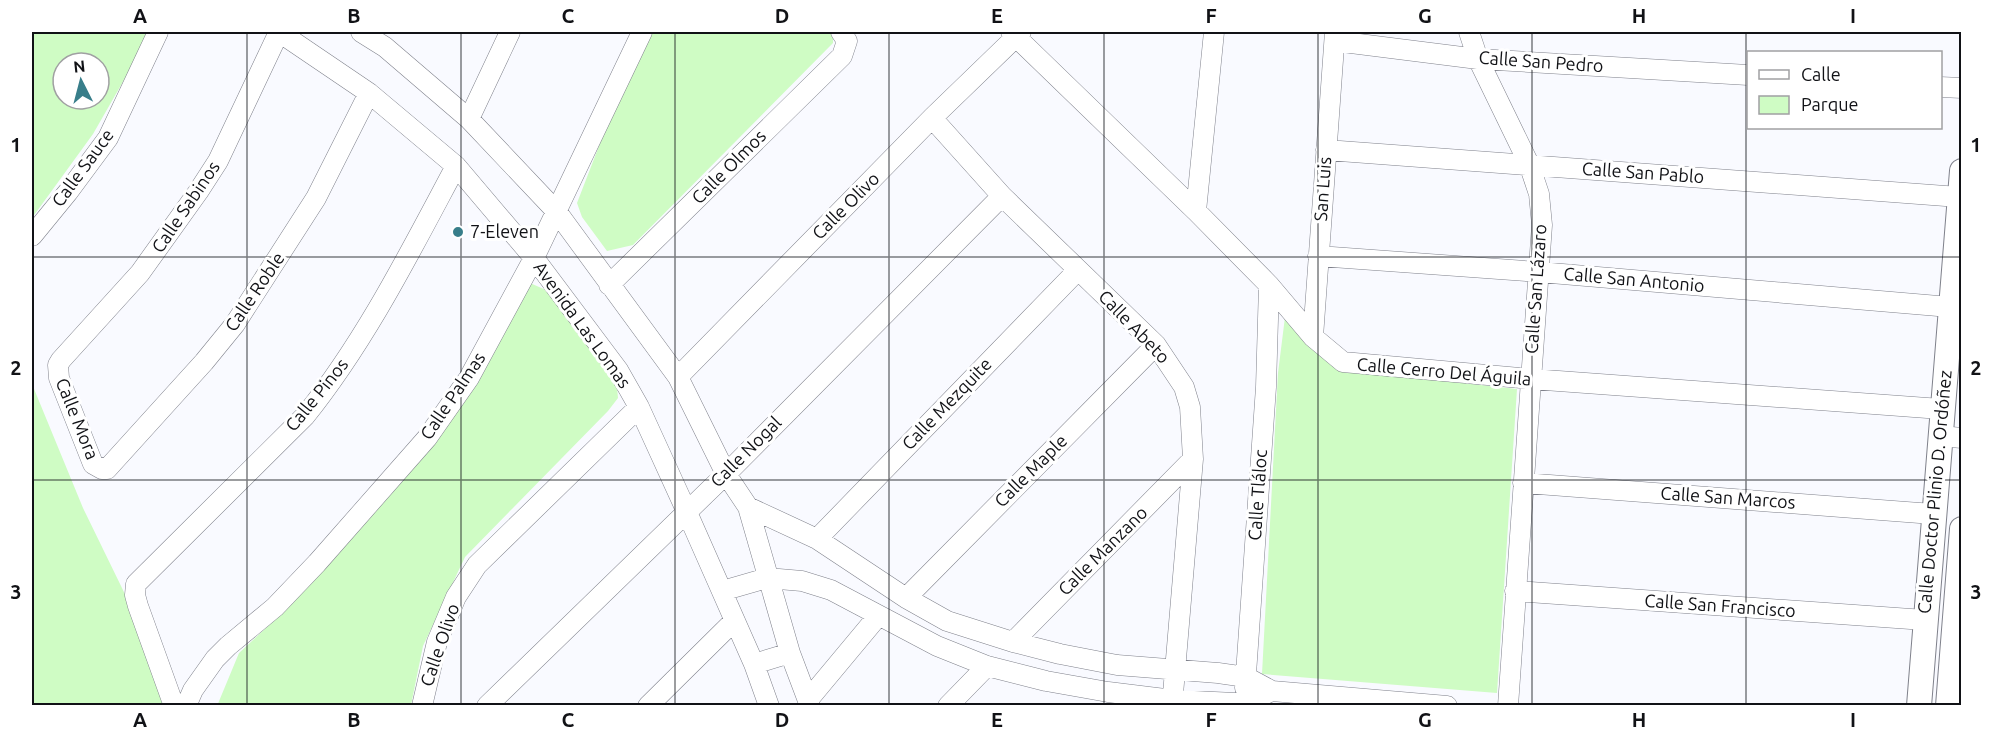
<svg xmlns="http://www.w3.org/2000/svg" width="1993" height="737" viewBox="0 0 1993 737" font-family="Ubuntu,sans-serif">
	<style>
		.green { fill: #cffcc4; fill-rule: evenodd }
		.lines { fill: none; stroke-linecap: round; stroke-linejoin: round }
		.minor-casing { stroke: #7f818b; stroke-width: 21 }
		.tertiary-casing { stroke: #7f818b; stroke-width: 26 }
		.minor { stroke: #fff; stroke-width: 20 }
		.tertiary { stroke: #fff; stroke-width: 24 }
		.grid { fill: none; stroke: #111216; stroke-width: 1.5; stroke-opacity: 0.55 }
		.poi-dot { fill: #387e8a; stroke: #fff; stroke-width: 2 }
		.labels { text-anchor: middle; stroke-width: 6; stroke-linejoin: round; paint-order: stroke }
		.street-label { font-size: 18px; fill: #111216; stroke: #fff }
		.poi-label { font-size: 18px; fill: #111216; stroke: #fff; text-anchor: start }
		.neatline { fill: none; stroke: #111216; stroke-width: 2 }
		.grid-label { font-size: 20px; text-anchor: middle; font-weight: bold; fill: #111216 }
	</style>
	<rect width="100%" height="100%" fill="#f9faff"/>
	<path class="green" d="M32,32H149L140,52L93,134L32,218ZM63,63H99V99H63Z
		M645,32H833V43L633,245L607,251L582,217L577,203L636,50Z
		M530,283L555,294L616,376L618,398L608,411L465,557L423,646L411,705L217,706L239,653L280,615L451,418Z
		M1285,317L1343,370L1517,389L1497,693L1262,674L1278,373Z
		M32,384L83,508L179,705H32Z"/>
	<g class="lines">
		<g class="minor-casing">
			<path id="minor" d="M279,32L218,161L198,192L140,273L61,360L58,365L59,378L93,464L102,469H107L204,362L235,324L316,198L369,93
				M279,32L369,93L456,166L534,258L618,370L639,407L686,510L754,664L769,706
				M361,32L385,47L469,119L557,212L678,377L726,474L748,507L790,653L810,706
				M1011,32L1196,211L1269,285L1313,337L1343,362L1531,379L1941,409
				M1469,32L1478,59L1529,164L1539,194L1542,225L1508,706
				M1335,41L1478,59L1748,75
				M1940,87L1962,88
				M932,118L1002,196L1156,345L1184,387L1190,407L1193,459L1172,706
				M469,119L510,32
				M1326,150L1959,197
				M1196,211L1214,32
				M32,236L68,192L108,138L158,32
				M1318,256L1539,272L1950,307
				M609,285L842,56L847,41L841,32
				M1313,337L1335,32
				M678,377L932,118L1021,32
				M1940,436L1962,438
				M1523,483L1933,514
				M748,507L817,539L906,598L947,621L1013,642L1060,654L1117,665L1218,673L1246,677L1272,691L1447,706
				M817,539L1078,270
				M722,591L767,578L802,581L831,590L937,646L987,666L1046,681L1108,692L1173,700L1235,703H1245L1272,691
				M1515,591L1925,620
				M906,598L1156,345
				M1013,642L1193,459
				M754,664L790,653
				M1245,688L1266,387L1269,285
				M808,700L878,616
				M174,706L138,606L135,595L136,584L305,416C366,340 410,252 456,166
				M186,706L193,690L215,659L228,646L275,607L317,563L427,438L469,378L534,258L642,32
				M422,706L437,642L456,597L477,565L639,407
				M487,706L726,474L1002,196
				M648,706L734,621
				M948,706L987,666"/>
		</g>
		<g class="tertiary-casing">
			<path id="tertiary" d="M1919,706L1962,171
				M1948,706L1962,529"/>
		</g>
		<use href="#minor" class="minor"/>
		<use href="#tertiary" class="tertiary"/>
	</g>
	<path class="grid" d="M247,32V706M461,32V706M675,32V706M889,32V706M1104,32V706M1318,32V706M1532,32V706M1746,32V706M32,257H1962M32,480H1962"/>
	<circle class="poi-dot" cx="458" cy="232" r="6"/>
	<g class="labels">
		<g class="street-label">
			<text transform="translate(1541 62) rotate(4)" y="6">Calle San Pedro</text>
			<text transform="translate(729 167) rotate(-45)" y="6">Calle Olmos</text>
			<text transform="translate(83 168) rotate(-54)" y="6">Calle Sauce</text>
			<text transform="translate(1643 173) rotate(4)" y="6">Calle San Pablo</text>
			<text transform="translate(1323 189) rotate(-86)" y="6">San Luis</text>
			<text transform="translate(846 206) rotate(-45)" y="6">Calle Olivo</text>
			<text transform="translate(186 207) rotate(-56)" y="6">Calle Sabinos</text>
			<text transform="translate(1634 280) rotate(5)" y="6">Calle San Antonio</text>
			<text transform="translate(1536 289) rotate(-86)" y="6">Calle San Lázaro</text>
			<text transform="translate(255 292) rotate(-56)" y="6">Calle Roble</text>
			<text transform="translate(582 325) rotate(54)" y="6">Avenida Las Lomas</text>
			<text transform="translate(1134 327) rotate(46)" y="6">Calle Abeto</text>
			<text transform="translate(1444 372) rotate(5)" y="6">Calle Cerro Del Águila</text>
			<text transform="translate(317 395) rotate(-51)" y="6">Calle Pinos</text>
			<text transform="translate(453 396) rotate(-56)" y="6">Calle Palmas</text>
			<text transform="translate(947 404) rotate(-46)" y="6">Calle Mezquite</text>
			<text transform="translate(77 419) rotate(68)" y="6">Calle Mora</text>
			<text transform="translate(746 452) rotate(-45)" y="6">Calle Nogal</text>
			<text transform="translate(1031 471) rotate(-45)" y="6">Calle Maple</text>
			<text transform="translate(1935 492) rotate(-85)" y="6">Calle Doctor Plinio D. Ordóñez</text>
			<text transform="translate(1258 495) rotate(-86)" y="6">Calle Tláloc</text>
			<text transform="translate(1728 498) rotate(4)" y="6">Calle San Marcos</text>
			<text transform="translate(1103 551) rotate(-45)" y="6">Calle Manzano</text>
			<text transform="translate(1720 606) rotate(4)" y="6">Calle San Francisco</text>
			<text transform="translate(440 645) rotate(-71)" y="6">Calle Olivo</text>
		</g>
		<g class="poi-label">
			<text x="470" y="238">7-Eleven</text>
		</g>
	</g>
	<rect width="1993" height="737" fill="none" stroke="#ffffff" stroke-width="66"/>
	<rect x="1747" y="51" width="195" height="78" fill="#ffffff" stroke="#a0a0a2" stroke-width="1.5"/>
	<rect x="1759" y="70" width="30" height="9" fill="#ffffff" stroke="#a0a0a2" stroke-width="1.5"/>
	<text x="1801" y="81" font-size="18" fill="#111216">Calle</text>
	<rect x="1759" y="96" width="30" height="18" fill="#cffcc4" stroke="#a0a0a2" stroke-width="1.5"/>
	<text x="1801" y="111" font-size="18" fill="#111216">Parque</text>
	<g transform="translate(81 81) rotate(354)"><circle r="28" fill="#ffffff" stroke="#a0a0a2" stroke-width="1.5"/>
	<path d="M0-4.5L10 22L0 15L-10 22Z" fill="#387e8a"/>
	<text y="-9" font-size="16" font-weight="bold" text-anchor="middle" fill="#111216">N</text>
	</g>
	<rect x="33" y="33" width="1927" height="671" class="neatline"/>
	<g class="grid-label">
		<text x="140" y="23">A</text>
		<text x="354" y="23">B</text>
		<text x="568" y="23">C</text>
		<text x="782" y="23">D</text>
		<text x="997" y="23">E</text>
		<text x="1211" y="23">F</text>
		<text x="1425" y="23">G</text>
		<text x="1639" y="23">H</text>
		<text x="1853" y="23">I</text>
		<text x="16" y="152">1</text>
		<text x="1976" y="152">1</text>
		<text x="16" y="375">2</text>
		<text x="1976" y="375">2</text>
		<text x="16" y="599">3</text>
		<text x="1976" y="599">3</text>
		<text x="140" y="727">A</text>
		<text x="354" y="727">B</text>
		<text x="568" y="727">C</text>
		<text x="782" y="727">D</text>
		<text x="997" y="727">E</text>
		<text x="1211" y="727">F</text>
		<text x="1425" y="727">G</text>
		<text x="1639" y="727">H</text>
		<text x="1853" y="727">I</text>
	</g>
</svg>
